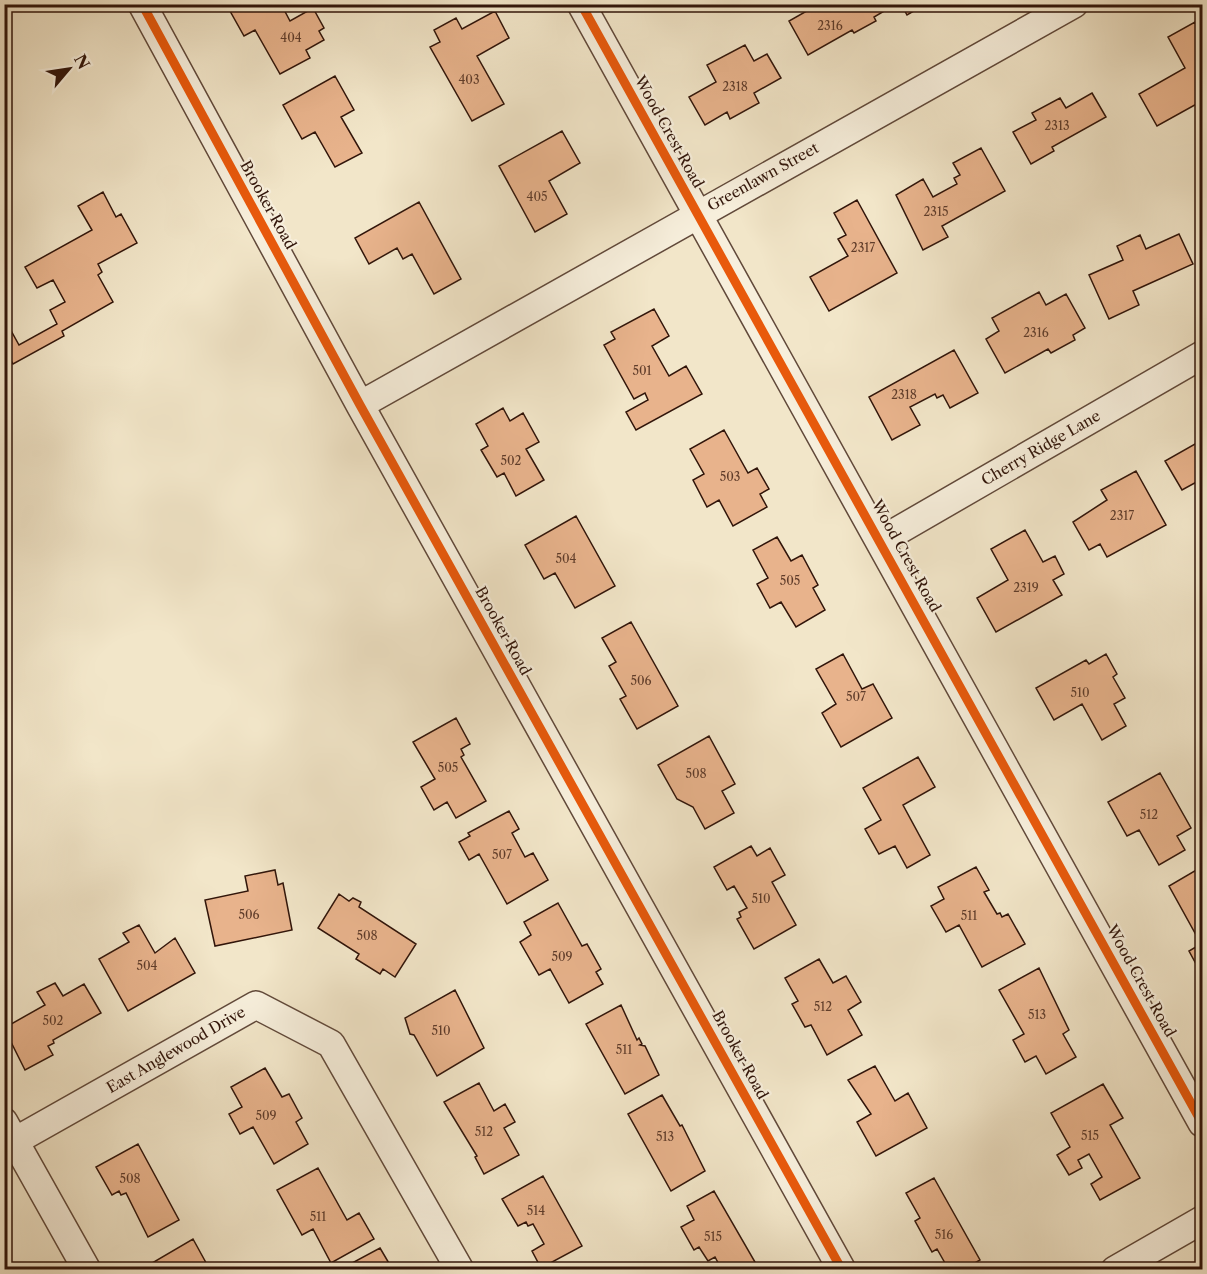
<svg xmlns="http://www.w3.org/2000/svg" width="1207" height="1274" viewBox="0 0 1207 1274" font-family="'Libre Caslon Text',serif">
	<style>
		.building { fill: #e8b38c; stroke: #31150a; stroke-width: 1.5 }
		.lines { fill: none; stroke-linecap: round; stroke-linejoin: round }
		.minor-casing { stroke: #61493a; stroke-width: 30 }
		.minor { stroke: #f7efdc; stroke-width: 27 }
		.cycleway-casing { stroke: #f7efdc; stroke-width: 13 }
		.cycleway { stroke: #e8590c; stroke-width: 9 }
		.labels { text-anchor: middle; stroke-width: 4.5; stroke-linejoin: round; paint-order: stroke }
		.number-label { font-size: 12px; fill: #5f3c2a }
		.street-label { font-size: 15px; fill: #31150a; stroke: #f7efdc }
	</style>
	<rect width="100%" height="100%" fill="#f2e6c9"/>
	<filter id="stains"><feTurbulence type="fractalNoise" baseFrequency=".00333" numOctaves="4"/><feColorMatrix values="0 0 0 0 .2 0 0 0 0 .09 0 0 0 0 .02 0 0 0 .5 -.17"/></filter>
	<radialGradient id="worn" r=".72"><stop offset=".6" stop-color="#630" stop-opacity="0"/><stop offset="1" stop-color="#630" stop-opacity=".3"/></radialGradient>
	<path class="building" d="M242,4H281L290,21L313,8L324,28L319,31L324,40L306,50L310,58L280,74L255,30L244,36L230,11Z
		M819,4H883L886,10L874,17L876,21L854,33L852,30L808,55L789,21Z
		M901,4H926L907,15Z
		M495,11L509,38L477,56L504,104L472,121L430,47L440,42L434,30L456,18L462,29Z
		M1195,22L1202,36V101L1157,126L1139,94L1185,68L1168,37Z
		M745,45L754,61L767,54L781,78L754,93L759,103L730,119L727,112L705,125L689,97L716,82L707,65Z
		M335,76L354,110L341,117L362,153L335,167L315,132L302,139L283,105Z
		M1092,93L1106,117L1052,147L1054,151L1031,164L1013,132L1036,120L1032,113L1060,98L1066,108Z
		M562,131L580,163L549,181L567,214L535,232L499,166Z
		M981,148L1005,191L942,226L948,237L923,250L896,195L923,179L933,197L957,184L954,178L960,175L953,163Z
		M103,192L116,217L121,214L137,243L98,264L102,272L98,275L113,302L62,331L64,336L13,364L4,349V318L19,345L57,324L50,310L65,302L53,280L37,288L25,267L92,230L78,206Z
		M857,200L897,273L829,311L810,277L848,256L838,239L846,235L834,213Z
		M419,202L461,279L434,294L412,254L403,259L397,248L369,264L355,238Z
		M1179,234L1193,264L1133,291L1139,305L1109,319L1089,275L1123,260L1117,246L1140,235L1146,249Z
		M1039,292L1046,305L1066,294L1085,328L1073,335L1075,340L1051,353L1048,349L1005,373L986,339L999,331L992,318Z
		M654,309L669,336L652,346L669,376L686,366L702,394L636,430L626,412L648,400L645,393L634,399L604,345L615,339L611,332Z
		M954,350L978,393L950,408L943,395L937,398L935,394L910,407L920,425L892,440L869,397Z
		M503,408L510,421L523,413L539,442L526,449L544,480L516,496L504,473L497,477L481,450L488,446L476,424Z
		M724,430L748,473L757,468L769,489L760,494L767,507L733,526L719,500L707,507L693,480L704,474L690,449Z
		M1202,440V479L1182,490L1165,461Z
		M1136,471L1166,525L1107,557L1100,544L1089,550L1073,522L1107,500L1101,490Z
		M576,516L615,586L575,608L555,573L544,579L525,545Z
		M1025,530L1043,562L1055,556L1064,574L1053,580L1062,595L996,632L977,598L1008,580L991,549Z
		M777,537L791,561L802,555L818,585L813,588L825,610L796,627L781,602L770,608L757,584L768,578L753,550Z
		M631,622L678,706L637,729L620,699L626,696L609,666L616,662L602,638Z
		M843,654L862,689L873,684L892,718L841,747L822,713L836,704L816,669Z
		M1106,654L1117,674L1113,677L1125,698L1114,704L1126,726L1102,740L1082,704L1054,720L1036,688L1086,660L1089,664Z
		M456,718L470,744L461,749L464,755L461,757L486,801L456,818L447,802L434,810L421,787L435,779L413,742Z
		M709,736L735,784L722,791L734,813L705,829L693,807L677,799L658,765Z
		M918,757L935,787L903,805L930,855L907,868L895,846L879,854L865,829L881,820L863,788Z
		M1160,773L1191,828L1177,836L1185,850L1159,865L1139,830L1127,836L1108,802Z
		M509,811L519,829L512,833L525,857L533,853L548,880L507,904L479,854L469,860L459,842L470,836L468,833Z
		M751,846L757,856L770,848L785,875L772,882L796,925L754,949L737,919L741,917L739,912L747,908L734,886L727,890L714,867Z
		M976,867L989,890L984,892L997,914L1000,913L1002,917L1008,914L1025,944L982,967L959,925L946,932L931,906L944,899L938,887Z
		M1198,869L1202,876V975L1189,951L1201,944L1169,886Z
		M275,870L278,885L283,883L292,930L215,946L205,900L248,891L245,876Z
		M339,894L349,901L353,898L361,902L359,907L416,944L395,977L383,969L380,974L356,959L359,954L318,928Z
		M558,903L582,946L587,944L601,969L596,972L603,984L569,1003L550,969L539,975L520,942L531,935L524,922Z
		M139,925L155,953L175,938L195,973L128,1011L99,959L129,942L123,933Z
		M819,959L833,983L846,976L861,1002L848,1010L862,1035L827,1055L811,1025L805,1027L792,1004L798,1001L785,978Z
		M1039,968L1069,1030L1063,1034L1076,1057L1046,1074L1036,1056L1025,1062L1013,1040L1024,1034L999,990Z
		M55,983L63,996L84,984L101,1013L53,1040L54,1043L48,1046L53,1055L25,1070L4,1028L45,1005L37,992Z
		M455,990L484,1048L437,1076L414,1035L410,1034L405,1018Z
		M621,1005L637,1040L639,1038L642,1044L640,1045L645,1046L659,1075L625,1094L586,1024Z
		M875,1066L895,1101L908,1093L927,1128L876,1156L857,1122L871,1114L848,1080Z
		M265,1068L282,1097L289,1094L302,1118L296,1122L308,1144L274,1164L253,1127L240,1134L229,1114L242,1107L231,1087Z
		M479,1083L494,1111L505,1104L515,1122L504,1128L519,1155L484,1174L475,1157L477,1156L444,1102Z
		M1103,1084L1123,1118L1110,1125L1140,1178L1100,1200L1091,1184L1102,1177L1089,1154L1078,1160L1082,1168L1069,1175L1057,1155L1070,1147L1051,1113Z
		M662,1095L680,1126L682,1125L705,1171L671,1191L628,1114Z
		M138,1144L179,1220L148,1237L126,1193L121,1195L119,1191L112,1195L96,1167Z
		M318,1168L347,1220L359,1213L374,1239L331,1263L313,1229L302,1235L277,1190Z
		M543,1176L582,1246L541,1268L532,1251L544,1244L533,1224L528,1226L526,1222L518,1226L502,1199Z
		M934,1178L980,1260L963,1270H949L937,1249L932,1252L915,1221L920,1218L906,1193Z
		M714,1191L755,1262L742,1270H722L715,1257L708,1261L699,1247L694,1250L681,1227L694,1220L687,1206Z
		M193,1239L210,1270H155L152,1263Z
		M380,1248L393,1270H356L352,1263Z"/>
	<g class="lines">
		<g class="minor-casing">
			<path id="minor" d="M142,4L360,405L842,1270
				M581,4L1202,1123
				M360,405L1074,4
				M880,541L1202,355
				M4,1122L87,1270
				M15,1141L256,1005L331,1044L460,1270
				M1115,1270L1202,1220"/>
		</g>
		<use href="#minor" class="minor"/>
		<g class="cycleway-casing">
			<path id="cycleway" d="M142,4L360,405L842,1270
				M581,4L1202,1123"/>
		</g>
		<use href="#cycleway" class="cycleway"/>
	</g>
	<g class="labels">
		<g class="number-label">
			<text x="830" y="30">2316</text>
			<text x="291" y="42">404</text>
			<text x="469" y="84">403</text>
			<text x="735" y="91">2318</text>
			<text x="1057" y="130">2313</text>
			<text x="537" y="201">405</text>
			<text x="936" y="216">2315</text>
			<text x="863" y="252">2317</text>
			<text x="1036" y="337">2316</text>
			<text x="642" y="375">501</text>
			<text x="904" y="399">2318</text>
			<text x="511" y="465">502</text>
			<text x="730" y="481">503</text>
			<text x="1122" y="520">2317</text>
			<text x="566" y="563">504</text>
			<text x="790" y="585">505</text>
			<text x="1026" y="592">2319</text>
			<text x="641" y="685">506</text>
			<text x="1080" y="697">510</text>
			<text x="856" y="701">507</text>
			<text x="448" y="772">505</text>
			<text x="696" y="778">508</text>
			<text x="1149" y="819">512</text>
			<text x="502" y="859">507</text>
			<text x="761" y="903">510</text>
			<text x="249" y="919">506</text>
			<text x="969" y="920">511</text>
			<text x="367" y="940">508</text>
			<text x="562" y="961">509</text>
			<text x="147" y="970">504</text>
			<text x="823" y="1011">512</text>
			<text x="1037" y="1019">513</text>
			<text x="53" y="1025">502</text>
			<text x="441" y="1035">510</text>
			<text x="624" y="1054">511</text>
			<text x="266" y="1120">509</text>
			<text x="484" y="1136">512</text>
			<text x="1090" y="1140">515</text>
			<text x="665" y="1141">513</text>
			<text x="130" y="1183">508</text>
			<text x="536" y="1215">514</text>
			<text x="318" y="1221">511</text>
			<text x="944" y="1239">516</text>
			<text x="713" y="1241">515</text>
		</g>
		<g class="street-label">
			<text transform="translate(669 132) rotate(61)" y="5">Wood Crest Road</text>
			<text transform="translate(763 177) rotate(-29)" y="5">Greenlawn Street</text>
			<text transform="translate(268 205) rotate(61)" y="5">Brooker Road</text>
			<text transform="translate(1041 448) rotate(-30)" y="5">Cherry Ridge Lane</text>
			<text transform="translate(906 556) rotate(61)" y="5">Wood Crest Road</text>
			<text transform="translate(503 631) rotate(61)" y="5">Brooker Road</text>
			<text transform="translate(1141 981) rotate(61)" y="5">Wood Crest Road</text>
			<text transform="translate(176 1050) rotate(-30)" y="5">East Anglewood Drive</text>
			<text transform="translate(740 1055) rotate(61)" y="5">Brooker Road</text>
		</g>
	</g>
	<rect width="1207" height="1274" fill="none" stroke="#f2e6c9" stroke-width="24"/>
	<rect x="6" y="6" width="1195" height="1262" fill="none" stroke="#31150a" stroke-width="3"/>
	<rect x="12" y="12" width="1183" height="1250" fill="none" stroke="#31150a" stroke-width="1.5"/>
	<g transform="translate(69 69) rotate(61)" stroke="#f7efdc" stroke-width="4.5" paint-order="stroke">
	<path d="M0-4.5L10 22L0 15L-10 22Z" fill="#31150a"/>
	<text y="-9" font-size="16" font-weight="bold" text-anchor="middle" fill="#31150a">N</text>
	</g>
	<rect width="100%" height="100%" filter="url(#stains)"/>
	<rect width="100%" height="100%" fill="url(#worn)"/>
</svg>
